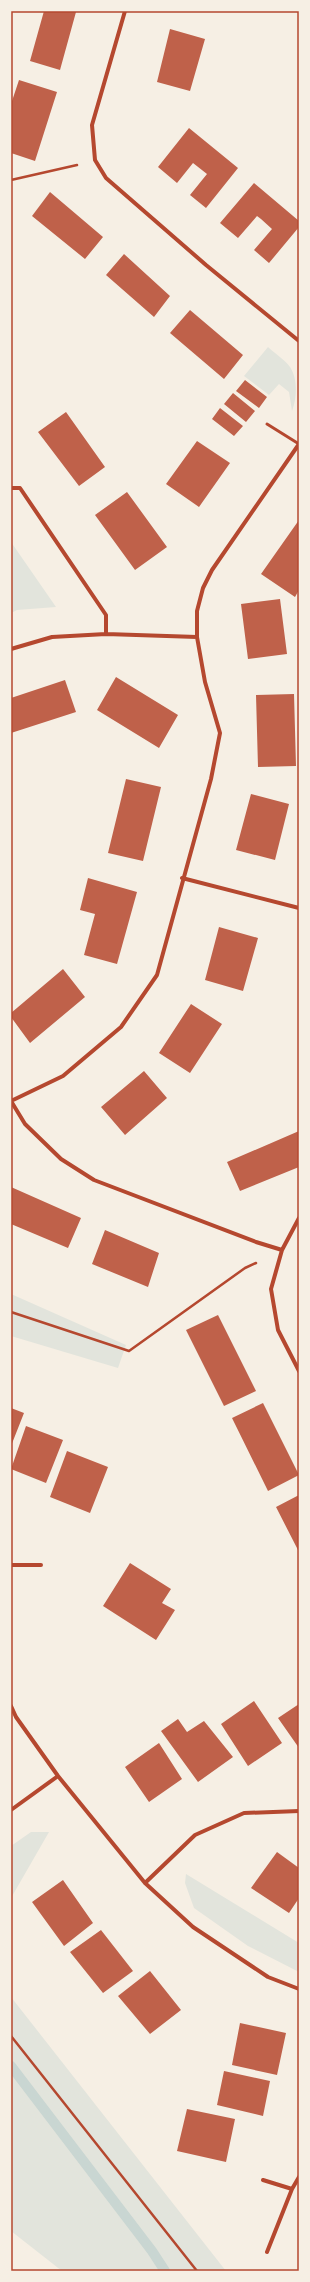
<svg xmlns="http://www.w3.org/2000/svg" width="310" height="2282" viewBox="0 0 310 2282" font-family="Montserrat,sans-serif">
	<style>
		.green { fill: #e2e4dc }
		.lines { fill: none; stroke-linecap: round; stroke-linejoin: round }
		.stream { stroke: #c9d6d2; stroke-width: 10 }
		.building { fill: #bf614a }
		.path { stroke: #b5482f; stroke-width: 2.5 }
		.service { stroke: #b5482f; stroke-width: 3 }
		.minor { stroke: #b5482f; stroke-width: 4 }
		.neatline { fill: none; stroke: #b5482f; stroke-width: 1.5 }
	</style>
	<rect width="100%" height="100%" fill="#f6efe4"/>
	<path class="green" d="M268,347C274,353 284,359 290,367C298,379 297,398 292,411L289,392L279,384L269,395L244,376Z
		M11,542L56,607L17,610L11,613Z
		M11,1294L126,1345L118,1368L11,1336Z
		M31,1832H49L11,1898V1846Z
		M186,1874L299,1943V1972L248,1946L194,1908L185,1883Z
		M11,1997L226,2271H62L11,2231Z"/>
	<g class="lines">
		<path class="stream" d="M11,2066L152,2251L165,2271"/>
	</g>
	<path class="building" d="M44,11L76,12L60,70L30,61Z
		M170,29L205,39L190,91L157,82Z
		M19,80L57,92L35,161L11,153V104Z
		M189,128L238,168L206,208L190,195L207,174L193,163L177,183L158,167Z
		M254,183L299,221V227L269,263L254,250L272,229L261,219L257,216L238,238L220,223Z
		M50,192L103,237L85,259L32,216Z
		M124,254L170,296L154,317L106,275Z
		M190,310L243,355L224,379L170,333Z
		M245,380L267,397L259,408L236,391Z
		M233,393L255,411L246,422L224,404Z
		M220,408L243,426L234,436L212,419Z
		M66,412L105,467L79,486L38,432Z
		M197,441L230,463L199,507L166,484Z
		M127,492L167,547L135,570L95,515Z
		M299,520V590L295,597L261,574Z
		M280,599L287,654L248,659L241,604Z
		M116,677L178,715L159,748L97,710Z
		M65,680L76,712L11,733V698Z
		M294,694L296,766L258,767L256,695Z
		M126,779L161,787L143,861L108,853Z
		M251,794L289,804L275,860L236,850Z
		M88,878L137,892L117,964L84,955L95,914L80,910Z
		M219,927L258,938L243,991L205,980Z
		M63,969L85,997L30,1043L11,1017V1013Z
		M191,1004L222,1024L190,1073L159,1053Z
		M144,1071L167,1098L125,1135L101,1107Z
		M299,1131V1167L240,1191L227,1162Z
		M11,1187L81,1218L68,1248L11,1224Z
		M105,1230L159,1253L148,1287L92,1264Z
		M218,1315L256,1391L224,1406L186,1330Z
		M263,1403L299,1475L268,1491L232,1418Z
		M11,1408L24,1413L11,1446Z
		M26,1426L63,1440L46,1483L11,1469Z
		M67,1451L108,1467L90,1513L50,1497Z
		M299,1495V1552L276,1507Z
		M130,1563L171,1589L162,1603L175,1610L156,1640L103,1606Z
		M254,1701L282,1743L248,1766L221,1724Z
		M299,1704V1748L278,1718Z
		M178,1719L187,1732L204,1721L233,1757L198,1782L161,1731Z
		M159,1743L182,1779L149,1802L125,1767Z
		M277,1852L299,1868V1898L289,1913L251,1888Z
		M63,1880L93,1923L64,1946L32,1902Z
		M101,1930L133,1971L103,1993L70,1952Z
		M150,1971L181,2010L150,2034L118,1996Z
		M240,2023L286,2033L277,2075L232,2065Z
		M224,2071L270,2081L263,2116L217,2105Z
		M187,2109L235,2119L226,2162L177,2151Z"/>
	<g class="lines">
		<path class="path" d="M11,180L77,165
			M11,1312L129,1351L245,1268L256,1263
			M11,2036L197,2271"/>
		<path class="service" d="M267,424L299,444"/>
		<path class="minor" d="M125,11L92,125L95,160L106,178L206,265L299,341
			M11,488H20L106,615V634
			M11,649L52,637L106,634L197,637
			M182,878L299,908
			M11,1101L63,1076L121,1027L157,975L211,779L220,733L205,682L197,637V611L203,588L212,570L299,444
			M11,1101L25,1124L61,1159L94,1180L256,1242L282,1250
			M299,1218L282,1250L271,1289L278,1330L299,1371
			M11,1565H41
			M11,1706L16,1717L58,1776L145,1883L193,1927L268,1977L299,1989
			M11,1810L58,1776
			M145,1883L195,1835L244,1813L299,1811
			M263,2180L292,2189
			M267,2252L292,2189L299,2177"/>
	</g>
	<rect width="310" height="2282" fill="none" stroke="#f6efe4" stroke-width="24"/>
	<rect x="12" y="12" width="286" height="2258" class="neatline"/>
</svg>
